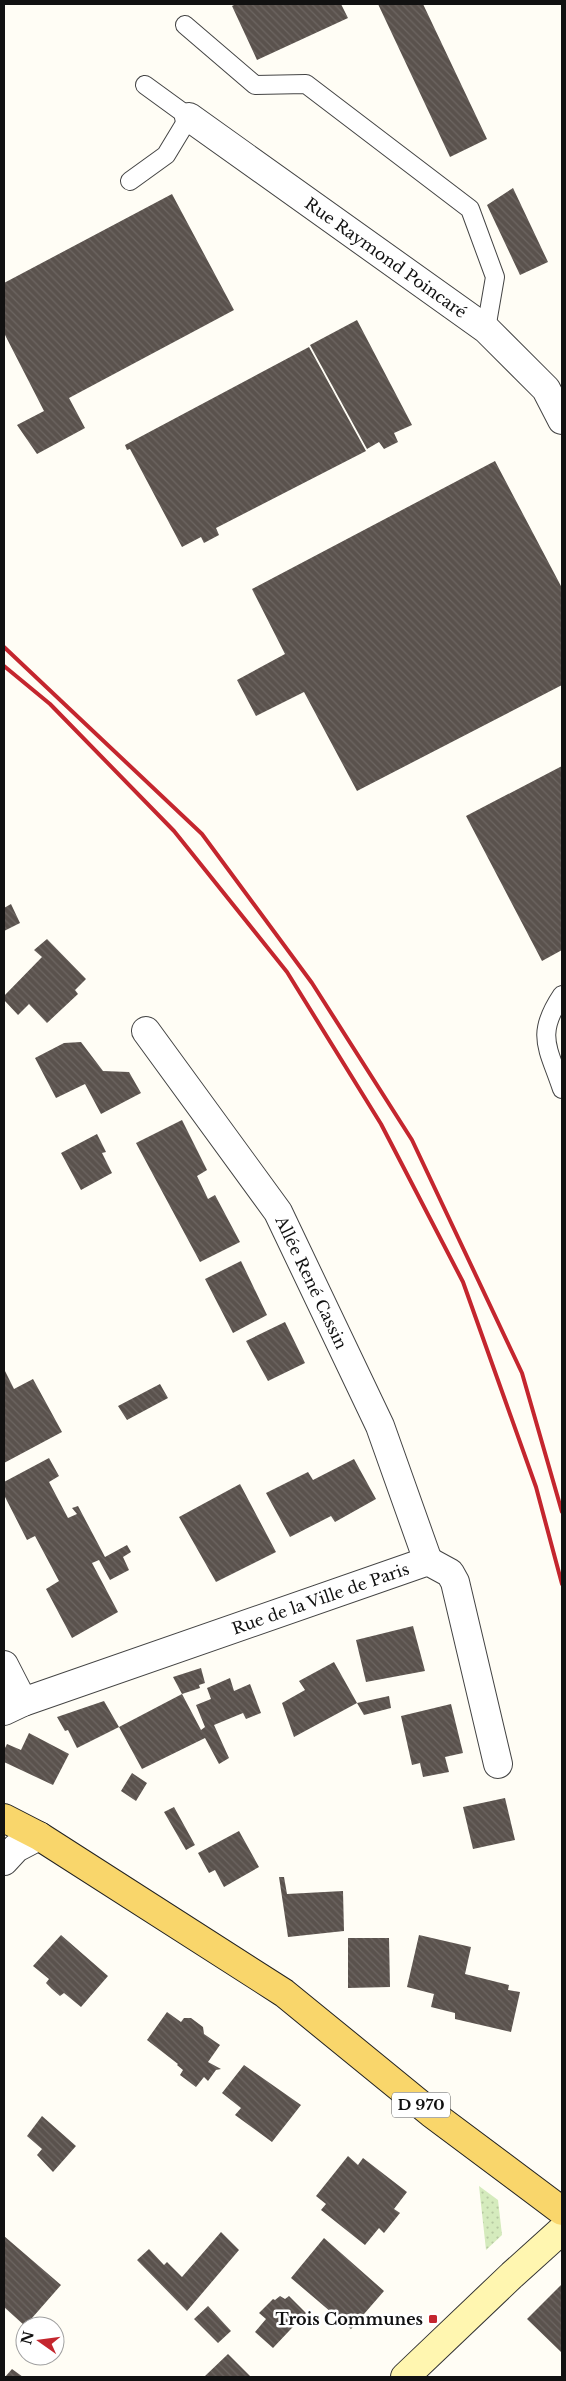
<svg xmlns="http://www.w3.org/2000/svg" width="566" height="2381" viewBox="0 0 566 2381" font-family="'Libre Baskerville',serif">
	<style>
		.grass { fill: url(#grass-dots) }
		.building { fill: url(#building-back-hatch) }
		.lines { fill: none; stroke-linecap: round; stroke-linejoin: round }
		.lane-casing { stroke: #444; stroke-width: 20 }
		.street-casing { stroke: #444; stroke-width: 30 }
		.secondary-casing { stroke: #333; stroke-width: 30 }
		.primary-casing { stroke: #222; stroke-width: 30 }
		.lane { stroke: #fff; stroke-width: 18 }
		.street { stroke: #fff; stroke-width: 28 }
		.secondary { stroke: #fff6b0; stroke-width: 28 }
		.primary { stroke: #f9d66b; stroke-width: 28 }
		.rail { stroke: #c4262e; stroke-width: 4 }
		.poi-dot { fill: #c4262e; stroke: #fff; stroke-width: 2 }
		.labels { text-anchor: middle; stroke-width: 5; stroke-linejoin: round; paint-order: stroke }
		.shield { fill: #fff; stroke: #585858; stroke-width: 1 }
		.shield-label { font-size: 15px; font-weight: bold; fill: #111 }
		.street-label { font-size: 16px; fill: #111; stroke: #fff }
		.poi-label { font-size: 16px; font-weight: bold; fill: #111; stroke: #fff; text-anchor: end }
	</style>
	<defs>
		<pattern id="grass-dots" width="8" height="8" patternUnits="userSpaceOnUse" patternTransform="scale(1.25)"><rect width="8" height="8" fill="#d5ebbd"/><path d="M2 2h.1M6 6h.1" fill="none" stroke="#b6c8a1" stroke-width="1.8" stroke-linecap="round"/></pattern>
		<pattern id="building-back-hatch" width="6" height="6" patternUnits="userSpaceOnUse" patternTransform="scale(1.25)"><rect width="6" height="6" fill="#5a524d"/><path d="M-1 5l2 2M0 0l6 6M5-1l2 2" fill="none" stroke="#6d6662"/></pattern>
	</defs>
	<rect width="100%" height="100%" fill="#fffdf5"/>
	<path class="grass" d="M479,2186L498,2200L502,2235L486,2250Z"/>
	<path class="building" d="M236,4H341L348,18L257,60L232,6Z
		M378,4H423L487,139L450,157Z
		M513,188L548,262L520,275L487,205Z
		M172,194L234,310L69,398L85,428L37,454L17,425L44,411L4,333V283Z
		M357,320L412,425L394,433L398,442L384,449L379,442L367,449L310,345Z
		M309,347L366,451L216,528L219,535L204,543L201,537L182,547L130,449L127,450L125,445Z
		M495,461L562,588V685L357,791L304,692L256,716L237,680L285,654L252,589Z
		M562,766V950L542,961L466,816Z
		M11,904L20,923L4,931V908Z
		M47,939L86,979L75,990L78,994L47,1023L29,1004L18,1015L4,1000V996L42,957L34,950Z
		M81,1042L103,1071L129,1072L141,1093L101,1114L85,1084L56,1098L35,1058L64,1043Z
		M182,1120L207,1170L197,1176L208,1199L215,1195L240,1242L200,1262L136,1143Z
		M97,1134L106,1152L102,1153L112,1173L81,1190L61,1153Z
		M241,1261L267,1315L233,1333L205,1279Z
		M285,1322L305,1363L268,1381L246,1341Z
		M4,1369L14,1389L33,1379L62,1432L4,1463Z
		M160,1384L168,1398L127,1420L118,1406Z
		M49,1458L59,1476L49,1482L68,1518L77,1514L72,1508L78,1506L105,1557L127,1545L131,1552L123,1557L129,1570L110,1580L99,1560L92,1563L118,1612L72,1638L46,1589L59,1581L35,1536L27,1540L4,1495V1482Z
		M354,1459L376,1499L335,1522L331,1516L290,1537L266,1493L308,1472L313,1480Z
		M240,1484L276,1552L216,1582L179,1517Z
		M413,1626L425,1671L366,1682L356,1640Z
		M334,1662L357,1703L294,1737L282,1703L305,1690L299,1681Z
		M201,1668L205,1683L199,1685L200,1688L182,1694L173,1677Z
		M230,1678L234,1691L250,1684L261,1713L246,1719L243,1713L214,1725L229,1758L219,1764L205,1738L142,1769L119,1727L182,1694L201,1730L205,1727L196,1705L211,1699L207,1688Z
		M389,1696L391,1708L364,1715L357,1703Z
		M104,1701L119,1727L77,1748L68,1730L65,1731L57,1717Z
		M451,1704L463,1753L445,1757L449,1772L423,1777L420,1763L412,1765L401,1716Z
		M29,1733L69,1754L53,1785L4,1762V1750L7,1744L21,1750Z
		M132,1773L147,1783L136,1801L121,1791Z
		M505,1798L515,1840L473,1849L463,1807Z
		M174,1807L195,1845L186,1850L164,1812Z
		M239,1831L259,1867L224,1887L215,1870L209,1873L198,1853Z
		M279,1877H284L287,1894L343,1891L344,1931L288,1937Z
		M61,1935L108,1976L81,2007L64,1993L60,1996L52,1989L46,1983L49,1979L33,1966Z
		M419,1935L471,1947L465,1974L509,1985L508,1990L520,1992L511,2032L455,2019V2013L431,2007L434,1994L407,1987Z
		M348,1938H389L390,1987L348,1988Z
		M167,2012L181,2022L184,2018H191L203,2027L204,2034L220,2045L208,2062L221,2069L216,2070L208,2081L204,2077L196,2087L180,2075L183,2070L177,2065L178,2064L147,2040Z
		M244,2065L301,2105L272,2142L235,2115L241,2108L222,2093Z
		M42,2116L76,2146L53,2172L37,2155L42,2149L27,2136Z
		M348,2156L358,2165L363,2158L407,2192L394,2209L400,2213L384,2233L379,2228L365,2245L321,2210L326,2204L316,2196Z
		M221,2232L239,2250L187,2311L137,2260L149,2249L164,2265L167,2262L182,2277Z
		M4,2236L61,2285L25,2326L4,2307Z
		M324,2238L384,2291L351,2329L291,2278Z
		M562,2284V2351L561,2352L527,2319Z
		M280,2296L285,2299L289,2296L306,2313L273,2348L255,2332L266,2319L259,2313L273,2299L275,2300Z
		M208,2306L231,2331L218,2343L194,2319Z
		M228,2354L251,2377L205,2376Z
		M12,2369L23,2377H5Z"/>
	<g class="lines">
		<g class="lane-casing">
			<path id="lane" d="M185,25L255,85L306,84L470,209L495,277L486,329
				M130,181L166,155L189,117L145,85
				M562,995C535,1035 548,1047 562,1089"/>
		</g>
		<g class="street-casing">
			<g id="street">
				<path id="s1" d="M189,117L486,329L546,389L562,420"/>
				<path id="s2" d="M146,1031L278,1212L380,1426L428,1561"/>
				<path d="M4,1665L23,1702"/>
				<path id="s3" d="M4,1711L23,1702L428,1561L450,1573L455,1582L498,1764"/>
				<path d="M4,1861L16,1848L39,1836"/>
			</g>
		</g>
		<g class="secondary-casing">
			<path id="secondary" d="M405,2377L512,2275L562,2230"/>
		</g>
		<g class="primary-casing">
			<path id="primary" d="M4,1818L39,1836L284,1993L431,2113L562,2211"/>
		</g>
		<use href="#lane" class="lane"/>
		<use href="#street" class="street"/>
		<use href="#secondary" class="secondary"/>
		<use href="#primary" class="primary"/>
		<path class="rail" d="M4,647L202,834L312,983L412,1140L522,1373L562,1512
			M4,666L50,704L174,831L287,972L381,1124L463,1282L536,1487L562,1584"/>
	</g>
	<rect class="poi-dot" x="428" y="2314" width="10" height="10" rx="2.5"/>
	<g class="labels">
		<rect class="shield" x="392" y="2092.5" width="58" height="25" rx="4"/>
		<g class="shield-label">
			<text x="421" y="2110">D 970</text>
		</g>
		<g class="street-label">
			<text dy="6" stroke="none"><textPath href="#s1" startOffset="242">Rue Raymond Poincaré</textPath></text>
			<text dy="6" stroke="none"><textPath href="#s2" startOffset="302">Allée René Cassin</textPath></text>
			<text dy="6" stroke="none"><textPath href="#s3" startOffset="336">Rue de la Ville de Paris</textPath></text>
		</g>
		<g class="poi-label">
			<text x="423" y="2325">Trois Communes</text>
		</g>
	</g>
	<rect width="566" height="2381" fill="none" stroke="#111111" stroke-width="10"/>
	<g transform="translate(40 2341) rotate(284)"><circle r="24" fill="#ffffff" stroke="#a0a0a0"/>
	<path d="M0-4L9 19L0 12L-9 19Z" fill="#c4262e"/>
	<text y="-8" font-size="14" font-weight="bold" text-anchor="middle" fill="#111111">N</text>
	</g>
</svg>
